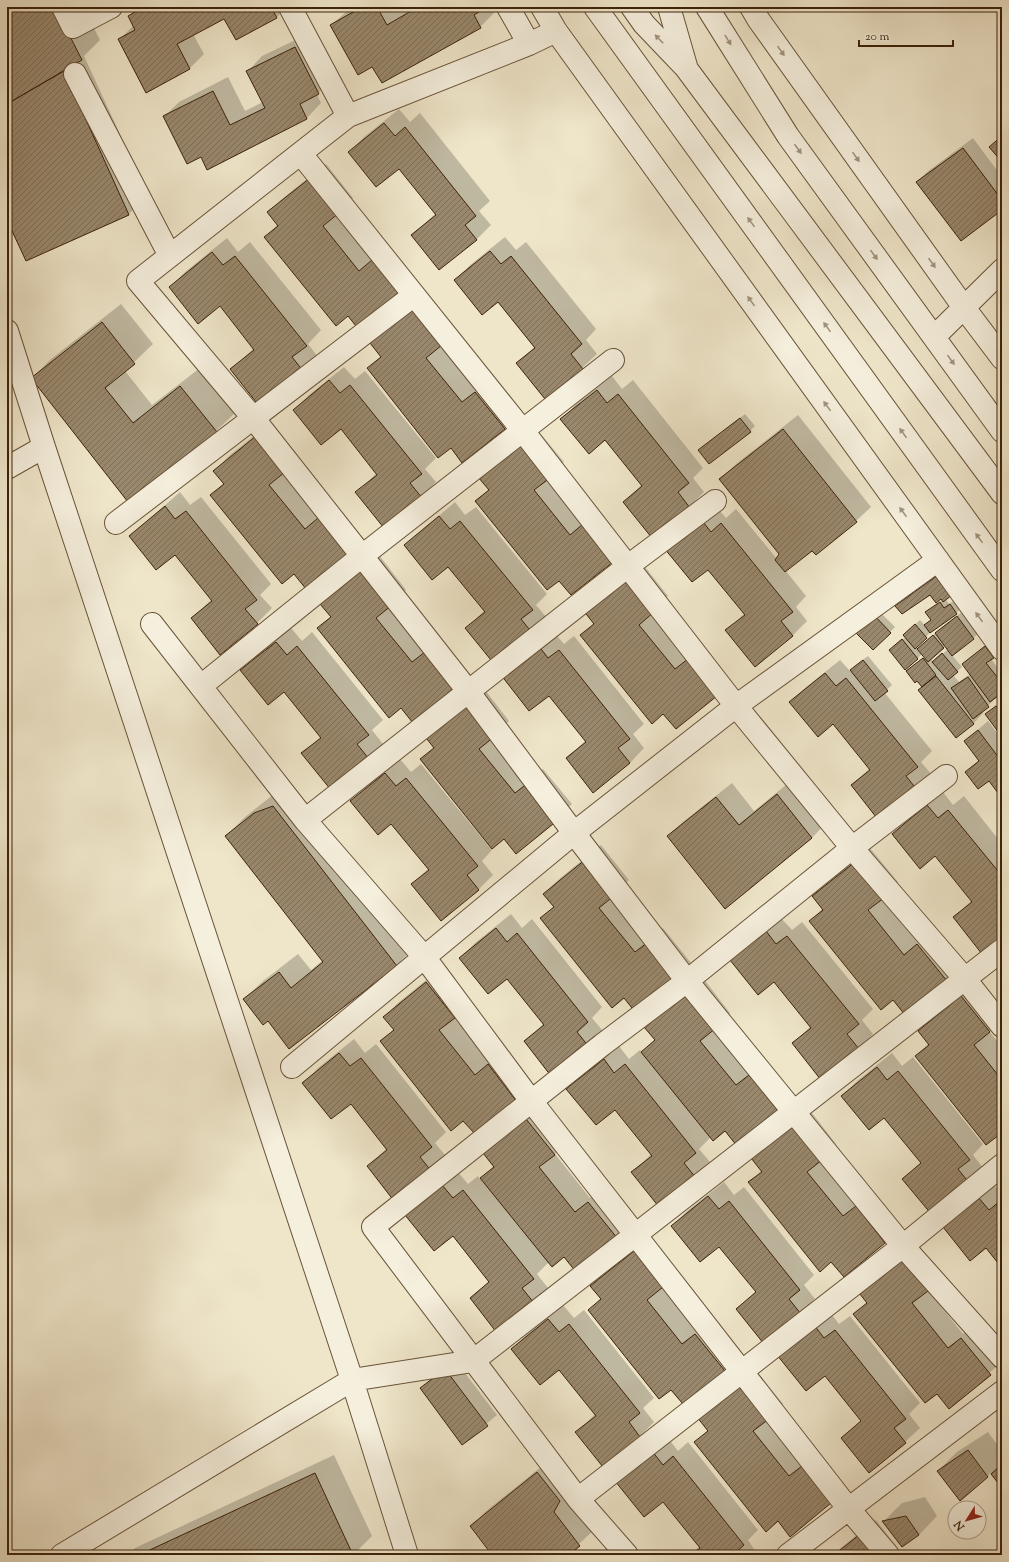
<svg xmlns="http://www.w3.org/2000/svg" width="1009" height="1562" viewBox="0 0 1009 1562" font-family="'Sorts Mill Goudy',serif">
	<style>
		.shadow { fill: #0003; fill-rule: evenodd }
		.building { fill: url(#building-hatch); stroke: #3c2209 }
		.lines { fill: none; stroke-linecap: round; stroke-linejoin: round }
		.minor-casing { stroke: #695339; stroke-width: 24 }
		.minor { stroke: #f5efdd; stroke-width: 22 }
		.oneway { fill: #a2937e }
	</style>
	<defs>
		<pattern id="building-hatch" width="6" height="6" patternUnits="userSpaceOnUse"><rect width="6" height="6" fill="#99886d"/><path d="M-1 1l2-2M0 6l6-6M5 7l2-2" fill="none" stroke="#7e6f58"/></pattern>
	</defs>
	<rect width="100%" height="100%" fill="#efe6ca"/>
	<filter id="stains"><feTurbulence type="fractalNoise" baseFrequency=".005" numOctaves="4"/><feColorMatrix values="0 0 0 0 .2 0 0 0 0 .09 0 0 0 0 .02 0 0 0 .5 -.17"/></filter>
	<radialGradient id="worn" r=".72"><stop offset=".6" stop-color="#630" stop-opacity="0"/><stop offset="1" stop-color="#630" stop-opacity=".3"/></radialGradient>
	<path class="shadow" d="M7,7H83L100,40L84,56L148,195L129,214L26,260L7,217Z
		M138,7H287L277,17L236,39L225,18L193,34L204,54L189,69L119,40L134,25L129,16Z
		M352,7H400L402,11L408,7H492L495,12L480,27L373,66L331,25Z
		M310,33L333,79L317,94L321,103L307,118L208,168L201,155L164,117L179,102L228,77L245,111L263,102L248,71L262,56Z
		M399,109L410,122L420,113L490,201L479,211L491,225L476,240L412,235L436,213L399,167L349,152L364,137Z
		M973,138L1002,177V209L917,182L927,172Z
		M326,164L353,198L339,213L374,257L348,315L266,237L278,224L268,212L283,198Z
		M505,237L516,250L526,242L596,329L586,340L597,354L582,368L518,363L535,346L498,301L455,280L470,265Z
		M227,238L238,252L250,242L321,330L308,344L318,357L303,371L232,369L254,348L220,305L170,287L185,272Z
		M428,295L518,414L504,428L451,446L369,368L381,356L371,344L386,329Z
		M121,304L153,344L125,371L152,405L200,368L235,413L216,431L128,501L32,378L51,359Z
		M344,367L355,379L365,371L436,458L425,469L436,482L422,497L357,492L377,473L341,427L294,410L309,395Z
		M612,376L622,389L633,380L703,468L693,478L704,492L689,507L624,502L642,485L605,439L562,419L576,404Z
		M745,414L755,426L750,431L699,450Z
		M798,415L871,507L856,521L812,549L785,570L806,596L796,607L807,621L793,635L755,666L727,630L745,613L708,568L666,548L715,505L726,518L736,509L777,559L781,554L721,479L735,465Z
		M271,422L299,457L285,471L320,515L347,555L294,573L212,495L224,483L214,471L229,456Z
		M536,428L564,462L549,477L585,521L559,579L477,501L489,489Z
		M180,492L190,505L201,497L271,584L260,595L272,608L257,623L192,618L212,599L175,554L130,536Z
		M455,502L465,515L476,507L547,594L536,605L547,618L532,633L466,628L485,610L448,565L405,545Z
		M379,555L406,590L392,604L427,648L440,638L469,674L454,689L401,707L319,628L331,616L322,604L336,589Z
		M641,562L668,596L654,611L690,655L703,645L731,681L717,695L664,713L581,635L594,623Z
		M943,571L946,599L949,604L955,600L961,609L931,632L916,646L918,649L941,628L962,612L979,633L952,655L962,667L953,675L959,682L970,674L968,660L990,642L998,653L991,659L1002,673V692L992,699L993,701L982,711L983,713L974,723L956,736L920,690L928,682L912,667L925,657L922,654L917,659L895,645L906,637L909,630L920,620L925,625L931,619L926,612L943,600L930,593L897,606ZM945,645L948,649L933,662L931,658Z
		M878,610L895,627L873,649L856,632Z
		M291,628L302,641L312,632L383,720L372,730L383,744L369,758L303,753L321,736L284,691L242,670L256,656Z
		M553,631L564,644L574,636L644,724L633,734L644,748L630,763L567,758L586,740L549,694L502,675Z
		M868,656L892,685L884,692L932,751L921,762L932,775L918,790L852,785L870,768L833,723L791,702L805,688L840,660L851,672L856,665Z
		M482,686L509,721L495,735L530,779L543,769L572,804L557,819L504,837L422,759L434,747Z
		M1001,702L1002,703V735L986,714Z
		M988,721L1002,739V795L990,779L966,772L979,760L965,741Z
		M400,759L411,772L421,764L492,850L482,861L493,875L478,890L412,884L429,868L392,822L352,802L366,787Z
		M792,780L826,823L812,838L668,836L683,822L732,783L754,811Z
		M943,792L953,805L964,796L1002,844V937L954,917L972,900L935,855L893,834L908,820Z
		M274,794L415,947L396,966L268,1020L244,999L263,981L298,954L311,970L323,960L226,836L245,817Z
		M601,845L629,880L614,894L650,939L663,928L692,964L677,978L624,996L542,918L554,906L544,894L559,879Z
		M870,848L898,882L884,896L961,966L946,981L810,921L823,908L813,896L828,882Z
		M511,914L522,928L532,919L602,1007L592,1018L603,1031L588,1046L525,1041L544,1023L507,978L460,958L475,943Z
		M781,918L792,930L802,922L873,1009L862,1020L873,1034L859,1048L793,1043L811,1026L774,981L732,960Z
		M441,968L468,1002L454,1017L490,1061L531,1087L517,1101L464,1119L381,1041L394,1029L384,1017L399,1002Z
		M703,978L730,1013L715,1027L793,1097L778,1112L725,1130L711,1137L699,1149L710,1162L695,1177L633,1172L651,1154L615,1109L568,1089L582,1075L619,1046L629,1059L640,1050L642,1053L655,1039Z
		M976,982L1002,1018L989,1031L1002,1047V1138L916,1056L929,1043L919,1031L934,1016Z
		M354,1039L365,1053L376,1044L446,1132L435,1143L446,1156L431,1171L368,1166L387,1148L351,1103L304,1083L318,1068Z
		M892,1053L902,1066L913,1057L983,1144L973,1155L984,1169L969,1184L903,1179L921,1162L884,1116L842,1096L857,1081Z
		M541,1105L569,1139L555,1154L590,1198L603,1188L632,1223L617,1238L549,1262L537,1274L548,1288L534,1303L471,1298L490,1280L453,1235L406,1215L457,1171L468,1184L478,1176L480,1179L494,1166L484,1153Z
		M809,1109L836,1144L822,1158L899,1228L885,1243L844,1275L832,1261L749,1182L762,1170Z
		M724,1182L734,1195L744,1187L814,1275L804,1285L815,1299L800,1313L737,1309L756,1291L719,1245L673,1226L687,1211Z
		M993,1184L1002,1194V1267L986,1247L944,1227Z
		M649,1237L739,1356L725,1370L683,1403L671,1388L589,1310L601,1298L592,1286L606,1271Z
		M914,1241L942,1276L928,1290L963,1334L976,1324L1002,1362L949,1407L937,1392L855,1314L867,1302Z
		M563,1305L574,1318L584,1310L654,1398L643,1408L654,1422L640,1436L604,1466L577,1432L595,1414L559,1368L512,1349L527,1334Z
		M829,1311L839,1324L850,1316L920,1403L909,1414L920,1428L905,1442L842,1438L861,1420L825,1374L778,1355Z
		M455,1360L497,1415L462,1444L421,1388Z
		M755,1369L783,1404L768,1418L804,1462L778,1520L695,1442L708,1430Z
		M988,1432L1002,1451V1487L991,1473L960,1500L938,1471L957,1452Z
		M667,1437L678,1451L688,1442L758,1530L748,1540L758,1555H690L700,1546L663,1501L616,1481Z
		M334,1455L372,1536L353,1555H127L135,1548Z
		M552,1458L594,1530L567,1555H494L471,1526L485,1512Z
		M925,1497L937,1516L919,1535L884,1521L902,1503Z
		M876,1520L903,1555H832L833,1554Z"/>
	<path class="building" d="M7,7H55L82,60L7,104Z
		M144,7H271L277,18L236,40L224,19L177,44L190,69L146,93L118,39L135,30L128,16Z
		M362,7H377L387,25L418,7H487L474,15L481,28L382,83L372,67L358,75L330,25Z
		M295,47L319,94L300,104L307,119L207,170L201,157L187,164L163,116L213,91L230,125L265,108L246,71Z
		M64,71L129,215L26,261L7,220V104Z
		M384,123L395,136L405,127L476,216L465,225L477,240L439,270L411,235L436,215L399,169L376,187L348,152Z
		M1002,136V162L989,147Z
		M963,148L1002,200V210L961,241L916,182Z
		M310,178L339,213L323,226L359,271L372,260L402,297L360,331L348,316L336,326L264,237L278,226L267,212Z
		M490,251L501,264L511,256L582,344L571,354L583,369L545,399L516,363L535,348L498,302L482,315L454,280Z
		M212,252L223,265L235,256L307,346L292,357L304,372L260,407L230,369L254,350L220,306L198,324L169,287Z
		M413,309L442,345L426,358L462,402L475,392L505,429L462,463L451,448L438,458L367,368L381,357L370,343Z
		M102,322L135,364L105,388L133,423L180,386L217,432L128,502L31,378Z
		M329,380L340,393L350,385L422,474L410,483L422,498L384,528L355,492L377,475L341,429L321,445L293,410Z
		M597,390L607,403L618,394L689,483L678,492L690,508L652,538L623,502L642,486L605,440L589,454L560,419Z
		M740,418L751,432L709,464L698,450Z
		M783,429L857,522L816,555L812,551L785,572L775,560L779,554L719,479Z
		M256,436L285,472L269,485L305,529L318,518L348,556L306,589L294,574L282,584L210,495L224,484L213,471Z
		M521,442L550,478L534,490L570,535L583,524L613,562L571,595L559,581L547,590L475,501L489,490L478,477Z
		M165,506L175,519L186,511L257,600L245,609L258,624L220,655L191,618L212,601L175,555L156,570L129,536Z
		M439,516L450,529L460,521L533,610L521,619L533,634L495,665L465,628L485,612L448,567L432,580L404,545Z
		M700,518L711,532L721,523L793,612L781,621L793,636L755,667L725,630L745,615L708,570L692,582L664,548Z
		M364,569L392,605L376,618L412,662L425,652L455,690L413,723L401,708L389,718L317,628L331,617L320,604Z
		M938,575L952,595L943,602L941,599L936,603L930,595L902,614L895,606Z
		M626,576L654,612L639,625L675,669L688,659L717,696L676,729L663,714L652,724L580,635L594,624L583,610Z
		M940,602L944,608L950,604L957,614L930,633L924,625L931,620L925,612Z
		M873,614L891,633L873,650L855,632Z
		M957,616L974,639L952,656L935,633Z
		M915,624L927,638L915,649L903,635Z
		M933,635L944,648L928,662L917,649Z
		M902,639L918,659L905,670L889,650Z
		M276,642L287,655L297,646L369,735L357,744L369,759L331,790L301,753L321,738L284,692L268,705L240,670Z
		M538,645L548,658L559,650L630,739L618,748L630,763L593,793L566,758L586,742L549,696L529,711L501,675Z
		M985,646L994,658L986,663L1002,683V693L990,702L962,664Z
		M942,653L958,672L948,680L932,662Z
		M923,658L936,675L922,687L917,681L915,683L906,671Z
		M863,660L888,691L875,701L850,670Z
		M825,673L836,686L846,678L918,767L906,776L918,791L880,822L851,785L870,770L833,724L818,737L789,702Z
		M936,676L974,724L956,738L918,690Z
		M968,677L989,707L973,719L951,688Z
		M467,700L495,736L479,749L515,793L528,783L558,820L516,854L504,839L492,849L420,759L434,748L423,734Z
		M996,706L1002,714V737L985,714Z
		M978,730L1002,762L1001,797L989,781L978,789L965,772L979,761L964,741Z
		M385,773L396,786L406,778L478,866L467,875L479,890L441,921L411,884L429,870L391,824L378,835L350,801Z
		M777,794L812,838L725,909L667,836L716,797L739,825Z
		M927,805L938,818L948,810L1002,876V938L982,954L953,917L972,902L935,856L920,869L892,834Z
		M273,806L397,966L289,1049L268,1021L263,1025L243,999L279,972L291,988L323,962L225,836L254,813Z
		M586,859L615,895L599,908L635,952L648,942L678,979L636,1013L624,998L612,1008L540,918L554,907L543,894Z
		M855,862L884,898L868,910L904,955L917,944L947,981L905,1015L893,1000L881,1010L809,921L823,910L812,896Z
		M496,928L507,942L517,933L588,1022L577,1032L589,1047L551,1076L524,1041L544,1025L507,979L488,994L459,958Z
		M766,931L776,944L787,936L859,1024L847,1034L859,1049L821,1080L792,1043L811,1028L774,982L758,995L730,960Z
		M1002,966V976L997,970Z
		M426,982L455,1018L439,1030L475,1075L488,1064L517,1102L476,1135L463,1121L451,1131L380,1041L394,1030L383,1017Z
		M688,992L716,1028L700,1041L736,1085L749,1075L779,1112L737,1146L725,1131L713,1141L641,1052L655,1040L644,1027Z
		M961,996L990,1032L974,1045L1002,1080V1139L999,1135L986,1145L915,1056L929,1045L918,1031Z
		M339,1053L350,1066L361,1058L432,1147L420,1157L432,1172L394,1201L367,1166L387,1150L351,1104L331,1119L302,1083Z
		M604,1059L614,1073L625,1064L696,1153L684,1163L696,1178L659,1207L631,1172L652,1156L615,1110L596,1125L566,1089Z
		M877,1067L887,1080L898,1071L970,1160L958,1169L970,1184L932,1215L902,1179L921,1163L884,1118L869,1130L841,1096Z
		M526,1119L555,1155L539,1167L575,1212L588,1202L618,1239L576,1272L564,1257L552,1267L480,1178L494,1167L483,1153Z
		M794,1123L823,1159L807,1172L843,1216L856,1206L885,1243L844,1277L831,1262L820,1272L748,1182L762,1172L751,1158Z
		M442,1185L453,1198L463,1190L534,1279L522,1288L534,1303L497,1333L470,1298L489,1282L453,1236L434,1251L405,1215Z
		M708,1196L719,1209L729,1201L800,1290L789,1299L801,1314L764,1344L736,1309L756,1292L719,1247L700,1262L671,1226Z
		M978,1197L989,1210L999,1202L1002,1205V1268L986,1248L970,1261L943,1227Z
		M634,1251L663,1287L647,1300L682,1344L695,1334L725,1371L683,1404L671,1390L659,1399L588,1310L601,1299L590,1286Z
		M899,1255L928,1291L912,1303L948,1348L961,1338L991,1375L949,1409L937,1394L925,1403L853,1314L867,1303L856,1289Z
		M548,1319L559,1332L569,1324L640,1413L629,1422L640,1437L603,1467L575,1432L596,1416L559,1370L540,1385L511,1349Z
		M814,1325L824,1338L835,1330L906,1419L894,1428L906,1443L869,1473L841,1438L861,1421L825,1376L806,1391L777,1355Z
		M445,1369L488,1426L462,1445L420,1388Z
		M740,1383L769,1419L753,1431L789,1476L802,1466L831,1503L790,1537L778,1521L766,1532L694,1442L708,1431L697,1417Z
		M968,1450L988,1477L960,1501L937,1471Z
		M652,1451L663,1465L673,1456L744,1545L733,1555H691L700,1548L663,1502L644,1517L615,1481Z
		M1002,1464V1488L991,1474Z
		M537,1472L560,1501L554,1512L580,1546L569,1555H492L470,1526Z
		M315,1473L353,1555H139Z
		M906,1516L919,1535L902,1547L882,1521Z
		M860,1534L878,1555H834Z"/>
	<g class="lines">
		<g class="minor-casing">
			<path id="minor" d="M63,7L73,27L111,7
				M290,7L348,116
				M508,7L529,44
				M542,7L556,31L1002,649
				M595,7L1002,570
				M632,7L644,24L686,68L1002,493
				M669,7L686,66
				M707,7L788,136L1002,431
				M751,7L758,19L965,309L1002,358
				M556,31L529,44L348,116L138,281L254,419L362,556L468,691L574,833L687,981L903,1246L1002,1357
				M75,74L170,256
				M301,154L523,431L736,706L852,848L965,979L1002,1026
				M7,331L44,447L352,1380L407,1555
				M934,337L1002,270
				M7,468L44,447
				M116,523L413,296
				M152,624L305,820L425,958L532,1102L848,1508L888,1555
				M201,686L362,556L613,360
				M305,820L628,566L715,501
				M292,1067L574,833L736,706L938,560
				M578,1499L903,1246L1002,1165
				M62,1555L352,1380L473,1361L1002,950
				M627,1555L578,1499L373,1227L602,1045L687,981L852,848L946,776
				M788,1555L1002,1392"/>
		</g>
		<use href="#minor" class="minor"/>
	</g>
	<defs><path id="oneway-solid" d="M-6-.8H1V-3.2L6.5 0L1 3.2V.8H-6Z"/></defs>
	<g class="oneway">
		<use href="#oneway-solid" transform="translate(659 39) rotate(-134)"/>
		<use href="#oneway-solid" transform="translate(728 40) rotate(58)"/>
		<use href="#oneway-solid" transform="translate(781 51) rotate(55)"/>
		<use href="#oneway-solid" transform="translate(798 149) rotate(54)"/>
		<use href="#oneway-solid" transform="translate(856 157) rotate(55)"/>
		<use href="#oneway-solid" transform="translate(751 222) rotate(-126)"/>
		<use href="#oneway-solid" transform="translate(874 255) rotate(54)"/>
		<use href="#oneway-solid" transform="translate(932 263) rotate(55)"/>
		<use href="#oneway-solid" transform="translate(751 301) rotate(-126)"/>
		<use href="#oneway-solid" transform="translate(827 327) rotate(-126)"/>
		<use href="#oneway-solid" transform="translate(951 360) rotate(54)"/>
		<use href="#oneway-solid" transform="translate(827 406) rotate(-126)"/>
		<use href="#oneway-solid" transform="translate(903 433) rotate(-126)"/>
		<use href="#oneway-solid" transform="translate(903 512) rotate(-126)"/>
		<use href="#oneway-solid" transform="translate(979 538) rotate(-126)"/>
		<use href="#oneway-solid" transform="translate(979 617) rotate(-126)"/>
	</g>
	<rect width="1009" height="1562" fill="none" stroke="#efe6ca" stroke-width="24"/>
	<rect x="8" y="8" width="993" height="1546" fill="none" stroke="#3c2209" stroke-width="2"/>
	<rect x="12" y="12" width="985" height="1538" fill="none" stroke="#3c2209"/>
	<g transform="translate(967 1520) rotate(233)"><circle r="19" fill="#f5efdd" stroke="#ab9d88"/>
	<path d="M0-3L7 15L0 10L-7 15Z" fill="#8f2418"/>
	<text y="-6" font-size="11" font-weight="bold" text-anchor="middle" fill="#3c2209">N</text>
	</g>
	<path d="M859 40v6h94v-6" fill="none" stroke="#3c2209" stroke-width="2"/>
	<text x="865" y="40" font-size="12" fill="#3c2209" stroke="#f5efdd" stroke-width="3" paint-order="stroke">20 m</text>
	<rect width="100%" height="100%" filter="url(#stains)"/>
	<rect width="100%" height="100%" fill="url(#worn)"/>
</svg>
